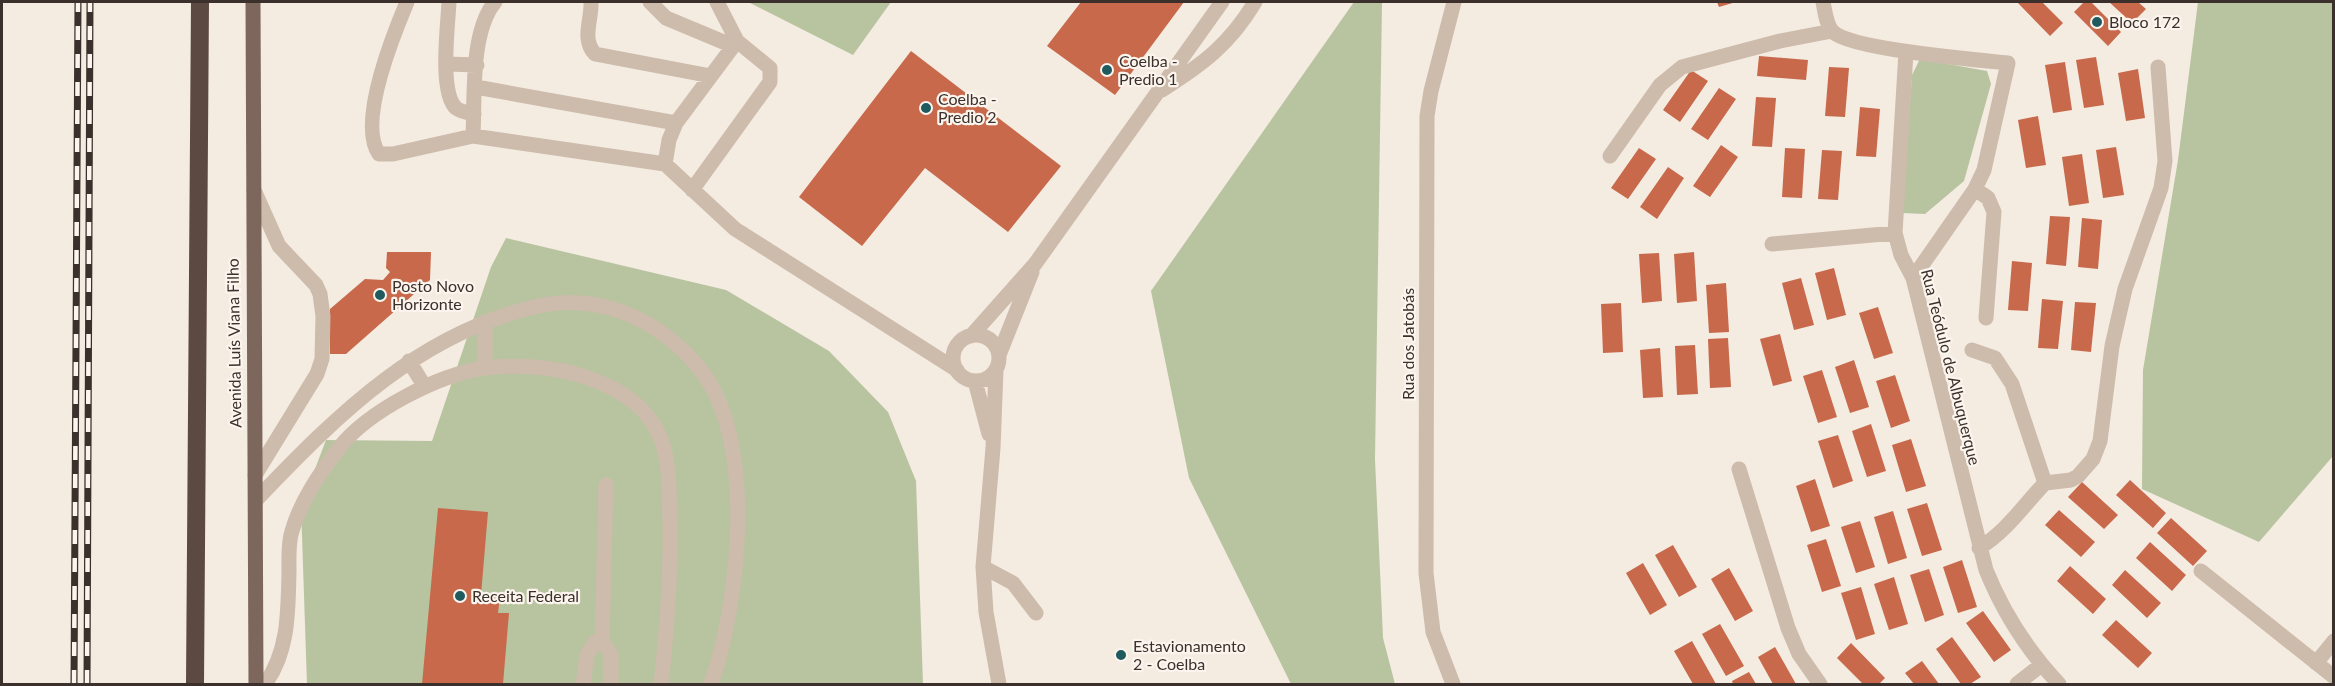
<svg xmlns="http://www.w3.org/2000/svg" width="2335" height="686" viewBox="0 0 2335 686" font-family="Lato,sans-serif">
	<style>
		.green { fill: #b8c4a0 }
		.building { fill: #c8694b }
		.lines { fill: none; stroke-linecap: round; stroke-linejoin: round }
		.minor { stroke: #cdbbac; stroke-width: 15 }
		.major { stroke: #7d675c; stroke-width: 15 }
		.highway { stroke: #5c4a42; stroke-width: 18 }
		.rail-casing { stroke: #3b302b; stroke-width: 7 }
		.rail { stroke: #fbf5ee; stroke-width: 4.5; stroke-dasharray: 14; stroke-linecap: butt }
		.poi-dot { fill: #1f5a5e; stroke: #fbf5ee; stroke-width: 2 }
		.labels { text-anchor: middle; stroke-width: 4.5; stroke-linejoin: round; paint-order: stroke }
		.poi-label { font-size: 16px; fill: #3b302b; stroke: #fbf5ee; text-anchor: start }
		.street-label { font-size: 16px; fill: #3b302b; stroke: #fbf5ee }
	</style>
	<rect width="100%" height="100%" fill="#f4ebe1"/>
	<path class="green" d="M748,2H891L853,55Z
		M1354,2H1382L1375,459L1383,638L1395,684H1291L1189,478L1151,291Z
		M2198,2H2333V456L2259,542L2142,489L2143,370L2178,160Z
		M1920,59L1987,71L1991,84L1964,181L1925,214L1902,213L1912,75Z
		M506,238L726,290L829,351L888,412L916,481L923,684H307L301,506L326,440L432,441L491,267Z"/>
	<path class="building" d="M1081,2H1184L1115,95L1047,46Z
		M1717,2H1736L1719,7Z
		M2017,2H2042L2063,23L2050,36Z
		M2084,2H2091L2121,32L2108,46L2074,12Z
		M2109,2H2138L2146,9L2132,23Z
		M911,51L1061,166L1008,232L925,168L862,246L799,197Z
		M1759,56L1808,60L1806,80L1757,76Z
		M2096,57L2104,105L2084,108L2076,60Z
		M2065,62L2072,110L2053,113L2045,65Z
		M1829,67L1849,68L1845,117L1825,116Z
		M2138,69L2145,118L2126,121L2118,73Z
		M1691,70L1708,81L1680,122L1663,110Z
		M1719,88L1736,99L1708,140L1691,129Z
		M1756,97L1776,98L1772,147L1752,146Z
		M1860,107L1880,109L1876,157L1856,156Z
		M2038,116L2046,165L2026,168L2018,120Z
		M1721,145L1738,157L1710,197L1693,186Z
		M2116,147L2124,195L2103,198L2096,150Z
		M1639,148L1656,159L1628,199L1611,188Z
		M1785,148L1805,149L1802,198L1782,197Z
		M1822,150L1842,151L1838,200L1818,199Z
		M2082,154L2089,203L2069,206L2062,157Z
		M1668,167L1684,178L1657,219L1640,207Z
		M2050,216L2070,217L2066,266L2046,264Z
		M2082,218L2102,220L2098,269L2078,267Z
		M387,252H431L430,280L346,354H330V309L365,279L383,280L390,272L386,268Z
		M1694,252L1697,301L1677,303L1674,254Z
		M1659,253L1662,301L1642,303L1639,254Z
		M2012,261L2032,263L2028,311L2008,310Z
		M1834,268L1846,315L1827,320L1815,273Z
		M1801,278L1814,325L1794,330L1782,283Z
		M1726,283L1729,332L1709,333L1706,285Z
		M2042,299L2063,301L2058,349L2038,348Z
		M2075,302L2096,303L2091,352L2071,350Z
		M1621,303L1623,352L1603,353L1601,304Z
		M1878,307L1893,353L1874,359L1859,313Z
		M1780,334L1792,381L1773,386L1760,339Z
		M1728,338L1731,387L1710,388L1708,339Z
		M1695,345L1698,394L1677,395L1675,346Z
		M1660,348L1663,397L1643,398L1640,350Z
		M1854,360L1869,407L1850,413L1835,367Z
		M1822,370L1837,417L1818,423L1803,376Z
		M1895,375L1910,421L1891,428L1876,381Z
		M1871,424L1886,471L1867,477L1852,431Z
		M1838,435L1853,481L1833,488L1818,441Z
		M1911,439L1926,486L1906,492L1892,445Z
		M1815,479L1830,526L1811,532L1796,486Z
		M2130,480L2166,513L2153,528L2116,495Z
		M2082,482L2118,515L2104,529L2068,497Z
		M1927,503L1942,550L1922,556L1907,509Z
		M438,508L488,512L481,595L500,597L498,613H509L503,684H422Z
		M2059,510L2095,542L2081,557L2045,525Z
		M1893,511L1907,558L1888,564L1874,517Z
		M2171,518L2207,551L2193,566L2157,533Z
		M1860,521L1875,567L1856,573L1841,527Z
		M1826,539L1841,586L1822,592L1807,545Z
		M2150,542L2186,575L2172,591L2136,558Z
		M1673,545L1697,587L1679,597L1655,555Z
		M1962,560L1977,607L1958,613L1943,567Z
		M1643,563L1667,605L1650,615L1626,573Z
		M2070,566L2106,599L2093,614L2057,581Z
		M1729,568L1753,611L1735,621L1711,579Z
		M1929,569L1944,615L1925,622L1910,575Z
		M2125,570L2161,603L2147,618L2112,585Z
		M1894,577L1908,624L1889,630L1874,584Z
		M1861,587L1875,634L1856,640L1841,593Z
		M1983,611L2011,650L1994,662L1966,623Z
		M2116,620L2152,653L2138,668L2102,635Z
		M1720,624L1744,666L1726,676L1702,634Z
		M1952,637L1981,677L1970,684H1961L1936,649Z
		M1692,641L1716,684H1693L1674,651Z
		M1851,643L1885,678L1879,684H1863L1837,658Z
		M1775,647L1796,684H1773L1758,657Z
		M1922,661L1939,684H1914L1905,673Z
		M1749,672L1756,684H1733L1732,681Z"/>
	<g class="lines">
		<path class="minor" d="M407,2C394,33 357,123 379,154H393L473,136L665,164L735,229L957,370
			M449,2C448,25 439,92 456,108C461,112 468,113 474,114
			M591,2C592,20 581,39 595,54L711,76
			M650,2L666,18L733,46
			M717,2L737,41
			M1823,2C1825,11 1826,25 1833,32C1851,49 1977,60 2008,63L1984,170L1975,189L1913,278
			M1906,52L1895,233L1901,255L1913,278L1986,570C2003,612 2028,651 2059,684
			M447,64L477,65
			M476,87L676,123
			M1162,90C1203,64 1230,44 1255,2
			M473,136C475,97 470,32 495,2
			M1610,156L1660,85L1682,67L1780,41L1832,31
			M665,164L669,140L676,123L737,41L770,68V82L692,190
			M1975,189L1988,198L1994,212L1986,318
			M254,190L279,246L316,285L320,294L323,316L322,359L317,374L255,475
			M1772,244L1895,233
			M953 358a23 23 0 1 1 46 0a23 23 0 1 1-46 0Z
			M971,336L1035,264L1222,2
			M1972,350L1995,358L2012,384L2045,483
			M999,355L1032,272
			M409,361L425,387
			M485,368V322
			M996,370L993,448L983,567L986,612L999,684
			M975,381L989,434
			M1739,469L1788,628L1799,654L1820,684
			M256,500C338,414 422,330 543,305C579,298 617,306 648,324C675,340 703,366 716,395C752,471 738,607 711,684
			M1979,548C2006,532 2023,506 2045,483L2071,480L2078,476L2093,459L2100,441L2112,346L2125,289L2161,188L2165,161L2158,67
			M983,567L1013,583L1036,613
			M2201,571L2334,677
			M602,641L606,485
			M2316,663L2334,641
			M265,684C289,651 288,611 289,571C289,558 288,543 292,531C301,500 320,473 339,448C368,411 438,375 484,368C545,360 642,377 663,445C670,469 669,496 670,521C671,576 667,630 661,684
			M583,684L587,655L595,642L602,641L611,655V684
			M1453,684L1433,632L1426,573L1427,116L1431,91L1454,2
			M2017,684L2041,665"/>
		<path class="major" d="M253,2L256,684"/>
		<path class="highway" d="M195,684L200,2"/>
		<g class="rail-casing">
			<path id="rail" d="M74,684L78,2
				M87,684L90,2"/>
		</g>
		<use href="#rail" class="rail"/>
	</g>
	<g class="poi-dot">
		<circle cx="2097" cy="22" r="6"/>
		<circle cx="1107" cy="70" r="6"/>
		<circle cx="926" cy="108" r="6"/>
		<circle cx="380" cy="295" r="6"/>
		<circle cx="460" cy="596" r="6"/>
		<circle cx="1121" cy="655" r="6"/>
	</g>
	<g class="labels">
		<g class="poi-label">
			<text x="2109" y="28">Bloco 172</text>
			<text x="1119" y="67">Coelba -<tspan x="1119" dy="18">Predio 1</tspan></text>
			<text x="938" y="105">Coelba -<tspan x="938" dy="18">Predio 2</tspan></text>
			<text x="392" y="292">Posto Novo<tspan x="392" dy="18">Horizonte</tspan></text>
			<text x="472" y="602">Receita Federal</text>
			<text x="1133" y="652">Estavionamento<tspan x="1133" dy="18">2 - Coelba</tspan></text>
		</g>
		<g class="street-label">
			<text transform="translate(234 343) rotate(-91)" y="6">Avenida Luís Viana Filho</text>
			<text transform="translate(1408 344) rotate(-90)" y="6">Rua dos Jatobás</text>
			<text transform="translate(1951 367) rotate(76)" y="6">Rua Teódulo de Albuquerque</text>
		</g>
	</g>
	<rect width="2335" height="686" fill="none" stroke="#3b302b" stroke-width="6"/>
</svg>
